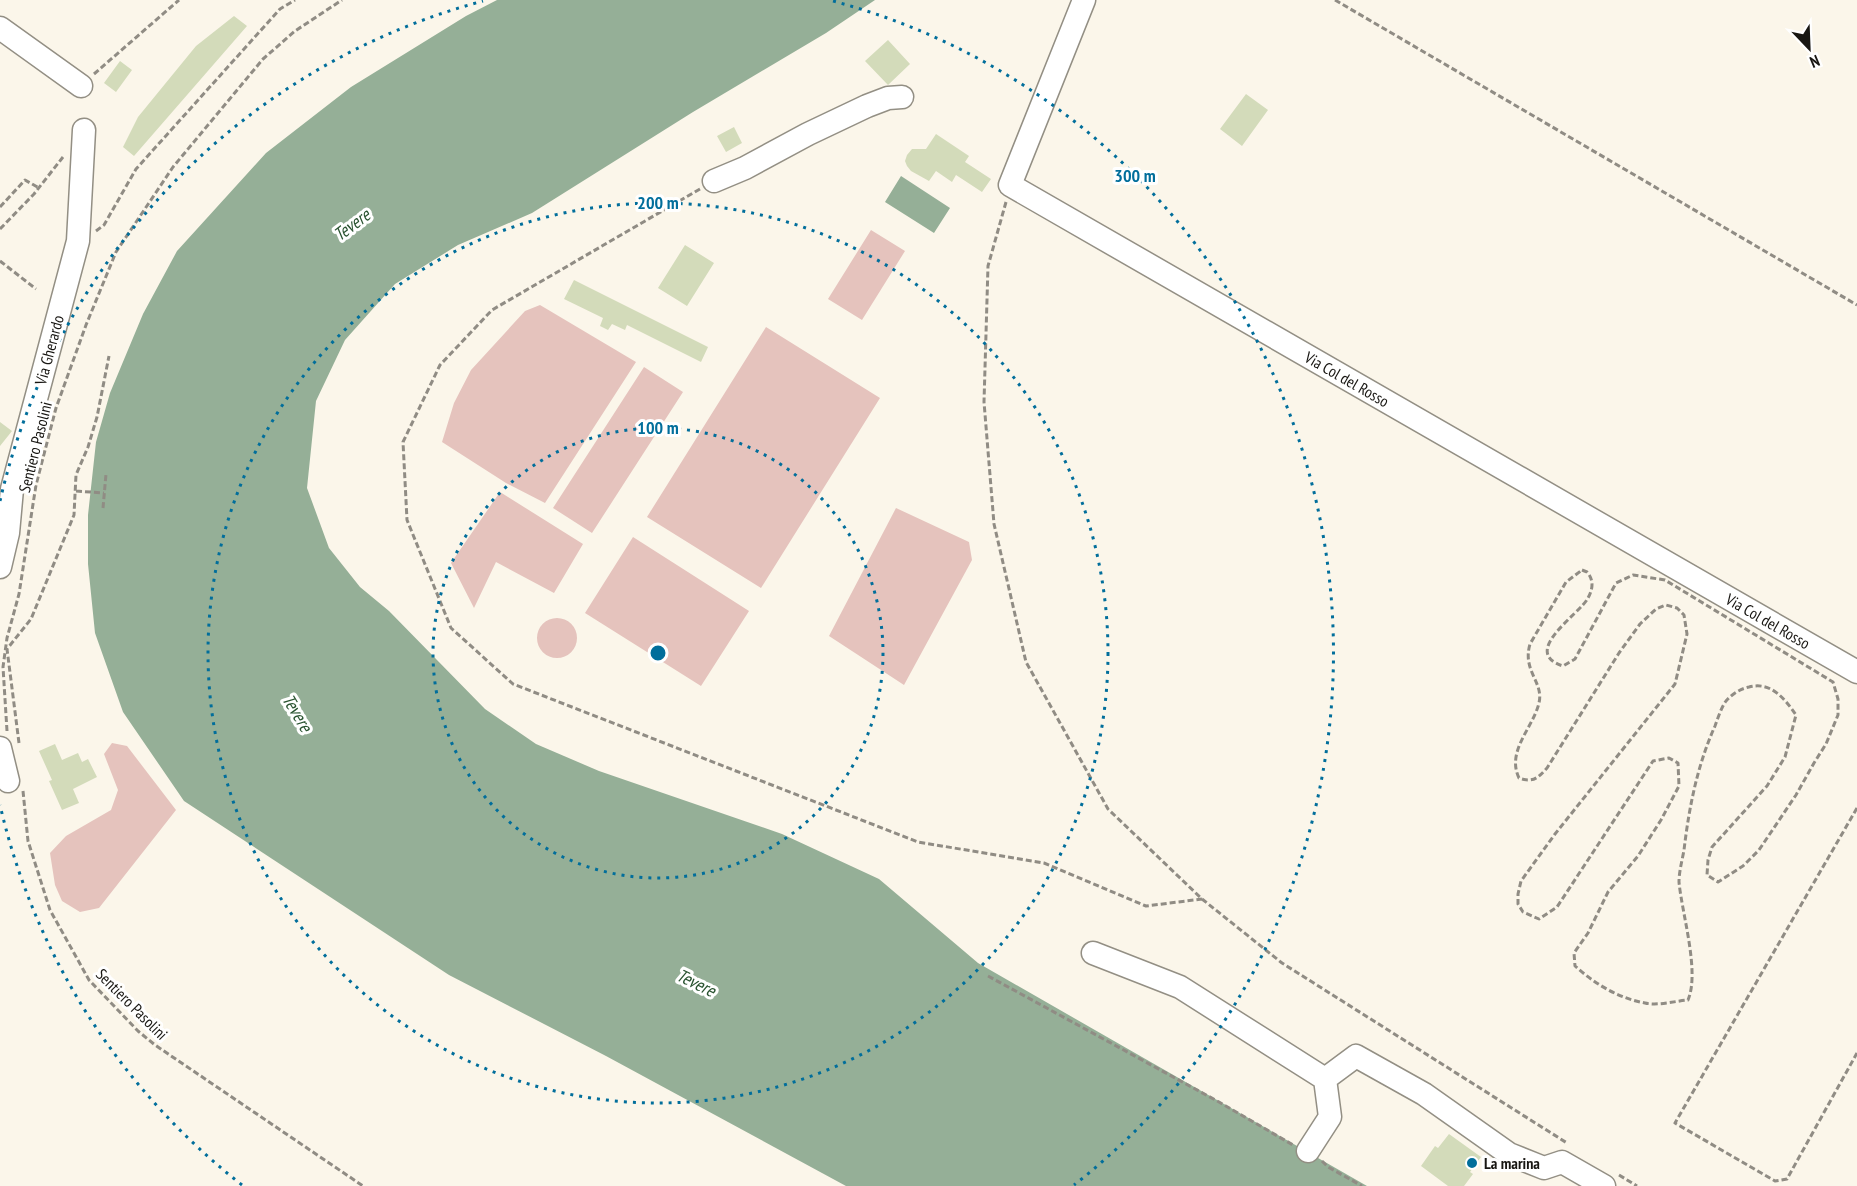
<svg xmlns="http://www.w3.org/2000/svg" width="1857" height="1186" viewBox="0 0 1857 1186" font-family="'PT Sans Narrow',sans-serif">
	<style>
		.green { fill: #e5c3bd }
		.water { fill: #95af97 }
		.building { fill: #d3dbba }
		.lines { fill: none; stroke-linecap: round; stroke-linejoin: round }
		.minor-casing { stroke: #938f84; stroke-width: 25 }
		.path { stroke: #908c84; stroke-width: 3; stroke-dasharray: 6 3; stroke-linecap: butt }
		.minor { stroke: #fff; stroke-width: 22 }
		.ring { fill: none; stroke: #016e9b; stroke-width: 3; stroke-dasharray: 3 6 }
		.poi-dot { fill: #016e9b; stroke: #fff; stroke-width: 2 }
		.labels { text-anchor: middle; stroke-width: 6; stroke-linejoin: round; paint-order: stroke }
		.street-label { font-size: 16px; fill: #181612; stroke: #fff }
		.poi-label { font-size: 16px; font-weight: bold; fill: #181612; stroke: #fff; text-anchor: start }
		.water-label { font-size: 18px; font-style: italic; fill: #295330; stroke: #fff }
		.centre { fill: #016e9b; stroke: #fff; stroke-width: 3 }
		.ring-label { font-size: 18px; text-anchor: middle; font-weight: bold; fill: #016e9b; stroke: #fff; stroke-width: 6; stroke-linejoin: round; paint-order: stroke }
	</style>
	<rect width="100%" height="100%" fill="#fbf6ea"/>
	<path class="green" d="M871,230L905,251L862,320L828,299Z
		M540,305L636,362L545,503L506,483L442,442L454,403L471,370L525,311Z
		M766,327L880,398L761,588L647,517Z
		M644,367L683,392L592,533L553,508Z
		M500,492L583,544L554,593L496,562L474,608L451,563Z
		M896,508L969,542L972,560L904,685L829,636Z
		M633,537L749,611L701,686L585,613Z
		M537 638a20 20 0 1 1 40 0a20 20 0 1 1-40 0Z
		M112,743L127,746L176,810L99,908L80,912L62,901L55,885L50,853L66,836L111,810L118,790L104,754Z"/>
	<path class="water" d="M497,0H875L826,33L693,112L532,213L458,245L395,284L345,340L316,401L307,488L329,548L360,587L389,611L485,709L536,744L599,771L782,834L879,879L978,963L1367,1186H846L606,1056L449,975L184,801L123,712L95,633L88,564V515L96,442L110,393L143,314L177,251L266,153L351,87L466,16Z
		M901,176L950,208L934,233L885,202Z"/>
	<path class="building" d="M234,16L247,26L134,156L123,147L138,117L196,46Z
		M888,40L910,64L888,85L865,61Z
		M120,61L132,70L116,92L104,83Z
		M1246,94L1268,110L1242,146L1220,129Z
		M734,127L742,143L726,152L717,136Z
		M936,134L969,156L965,162L991,179L982,192L956,175L952,182L936,171L929,181L911,171L907,166L905,161L907,155L912,149H926Z
		M685,245L714,263L687,306L658,288Z
		M574,280L708,347L701,362L627,325L625,330L612,324L608,330L600,326L603,318L564,299Z
		M0,422L12,431L0,446Z
		M55,744L62,760L78,753L82,762L88,759L97,777L73,789L79,803L62,810L49,781L52,780L39,751Z
		M1449,1134L1481,1157L1470,1172L1473,1174L1464,1186H1448L1421,1166L1435,1146L1438,1148Z"/>
	<g class="lines">
		<g class="minor-casing">
			<path id="minor" d="M1084,0L1010,185L1857,672
				M0,28L81,86
				M714,181L745,168L808,134L867,106L888,98L902,97
				M0,567L8,533L12,489L78,241L84,130
				M0,748L8,781
				M1093,953L1180,987L1325,1079L1356,1056L1424,1094L1509,1154L1544,1168L1562,1162L1604,1186
				M1308,1151L1330,1117L1325,1079"/>
		</g>
		<path class="path" d="M1335,0L1857,305
			M94,74L179,0
			M700,189L492,310L440,365L403,442L407,520L451,628L513,684L918,842L1044,863L1146,906L1202,899
			M1006,202L988,266L984,402L994,524L1026,662L1108,809L1202,899L1282,963L1567,1143
			M0,207L25,180L39,188
			M0,229L34,194L63,157
			M96,231L104,225L136,169L280,9L295,0
			M0,261L36,289
			M76,491L104,493
			M103,508L106,474
			M1582,570L1587,572C1594,580 1593,589 1588,598C1580,614 1519,652 1563,666L1575,659L1616,583L1633,575L1665,580L1833,682L1838,699V715L1826,744L1814,763L1796,795L1759,850L1743,866L1718,882L1707,875L1708,860L1712,847L1767,786L1785,757L1796,715C1785,699 1771,681 1749,687C1740,689 1732,694 1726,701C1721,708 1718,718 1715,726C1697,766 1689,808 1684,850C1682,861 1679,872 1679,882C1682,914 1700,972 1688,1000C1675,1001 1658,1006 1645,1003C1618,998 1595,984 1575,966L1574,953L1588,933L1608,892L1638,856L1661,820L1679,786L1678,763L1669,758L1653,761L1557,907L1539,919L1523,912L1518,904V894L1521,881L1555,834L1675,684L1687,634L1684,615L1677,608L1666,605L1656,609L1640,624L1619,653L1547,768C1538,778 1533,783 1519,778C1506,751 1533,728 1539,703C1544,682 1522,671 1530,644L1566,582Z
			M7,731L3,667L7,638L19,594L36,485L56,408L86,325L116,252L173,167L263,59L295,31L342,0
			M19,743L7,649L31,619L74,515L76,475L88,447L97,417L109,356
			M23,791L28,841L50,910L89,980L138,1031L155,1045L363,1186
			M1857,808L1675,1123L1775,1181L1787,1179L1857,1053
			M988,976L1219,1102L1293,1145
			M1322,1161L1328,1167L1362,1186
			M1619,1175L1637,1186"/>
		<use href="#minor" class="minor"/>
	</g>
	<g class="ring">
		<circle cx="658" cy="653" r="225"/>
		<circle cx="658" cy="653" r="450"/>
		<path d="M242 1185A675 675 0 0 1 0 805M0 501A675 675 0 0 1 483 1M833 1A675 675 0 0 1 1074 1185"/>
	</g>
	<circle class="poi-dot" cx="1472" cy="1163" r="6"/>
	<g class="labels">
		<g class="street-label">
			<text transform="translate(49 350) rotate(-75)" y="6">Via Gherardo</text>
			<text transform="translate(1347 379) rotate(30)" y="6">Via Col del Rosso</text>
			<text transform="translate(35 447) rotate(-76)" y="6">Sentiero Pasolini</text>
			<text transform="translate(1768 621) rotate(30)" y="6">Via Col del Rosso</text>
			<text transform="translate(132 1004) rotate(45)" y="6">Sentiero Pasolini</text>
		</g>
		<g class="poi-label">
			<text x="1484" y="1169">La marina</text>
		</g>
		<g class="water-label">
			<text transform="translate(352 225) rotate(-37)" y="6">Tevere</text>
			<text transform="translate(297 713) rotate(59)" y="6">Tevere</text>
			<text transform="translate(696 983) rotate(26)" y="6">Tevere</text>
		</g>
	</g>
	<circle cx="658" cy="653" r="9" class="centre"/>
	<g class="ring-label">
		<text x="1135" y="182">300 m</text>
		<text x="658" y="209">200 m</text>
		<text x="658" y="434">100 m</text>
	</g>
	<g transform="translate(1809 48) rotate(157)" stroke="#ffffff" stroke-width="4.5" paint-order="stroke">
	<path d="M0-4.5L10 22L0 15L-10 22Z" fill="#181612"/>
	<text y="-9" font-size="16" font-weight="bold" text-anchor="middle" fill="#181612">N</text>
	</g>
</svg>
